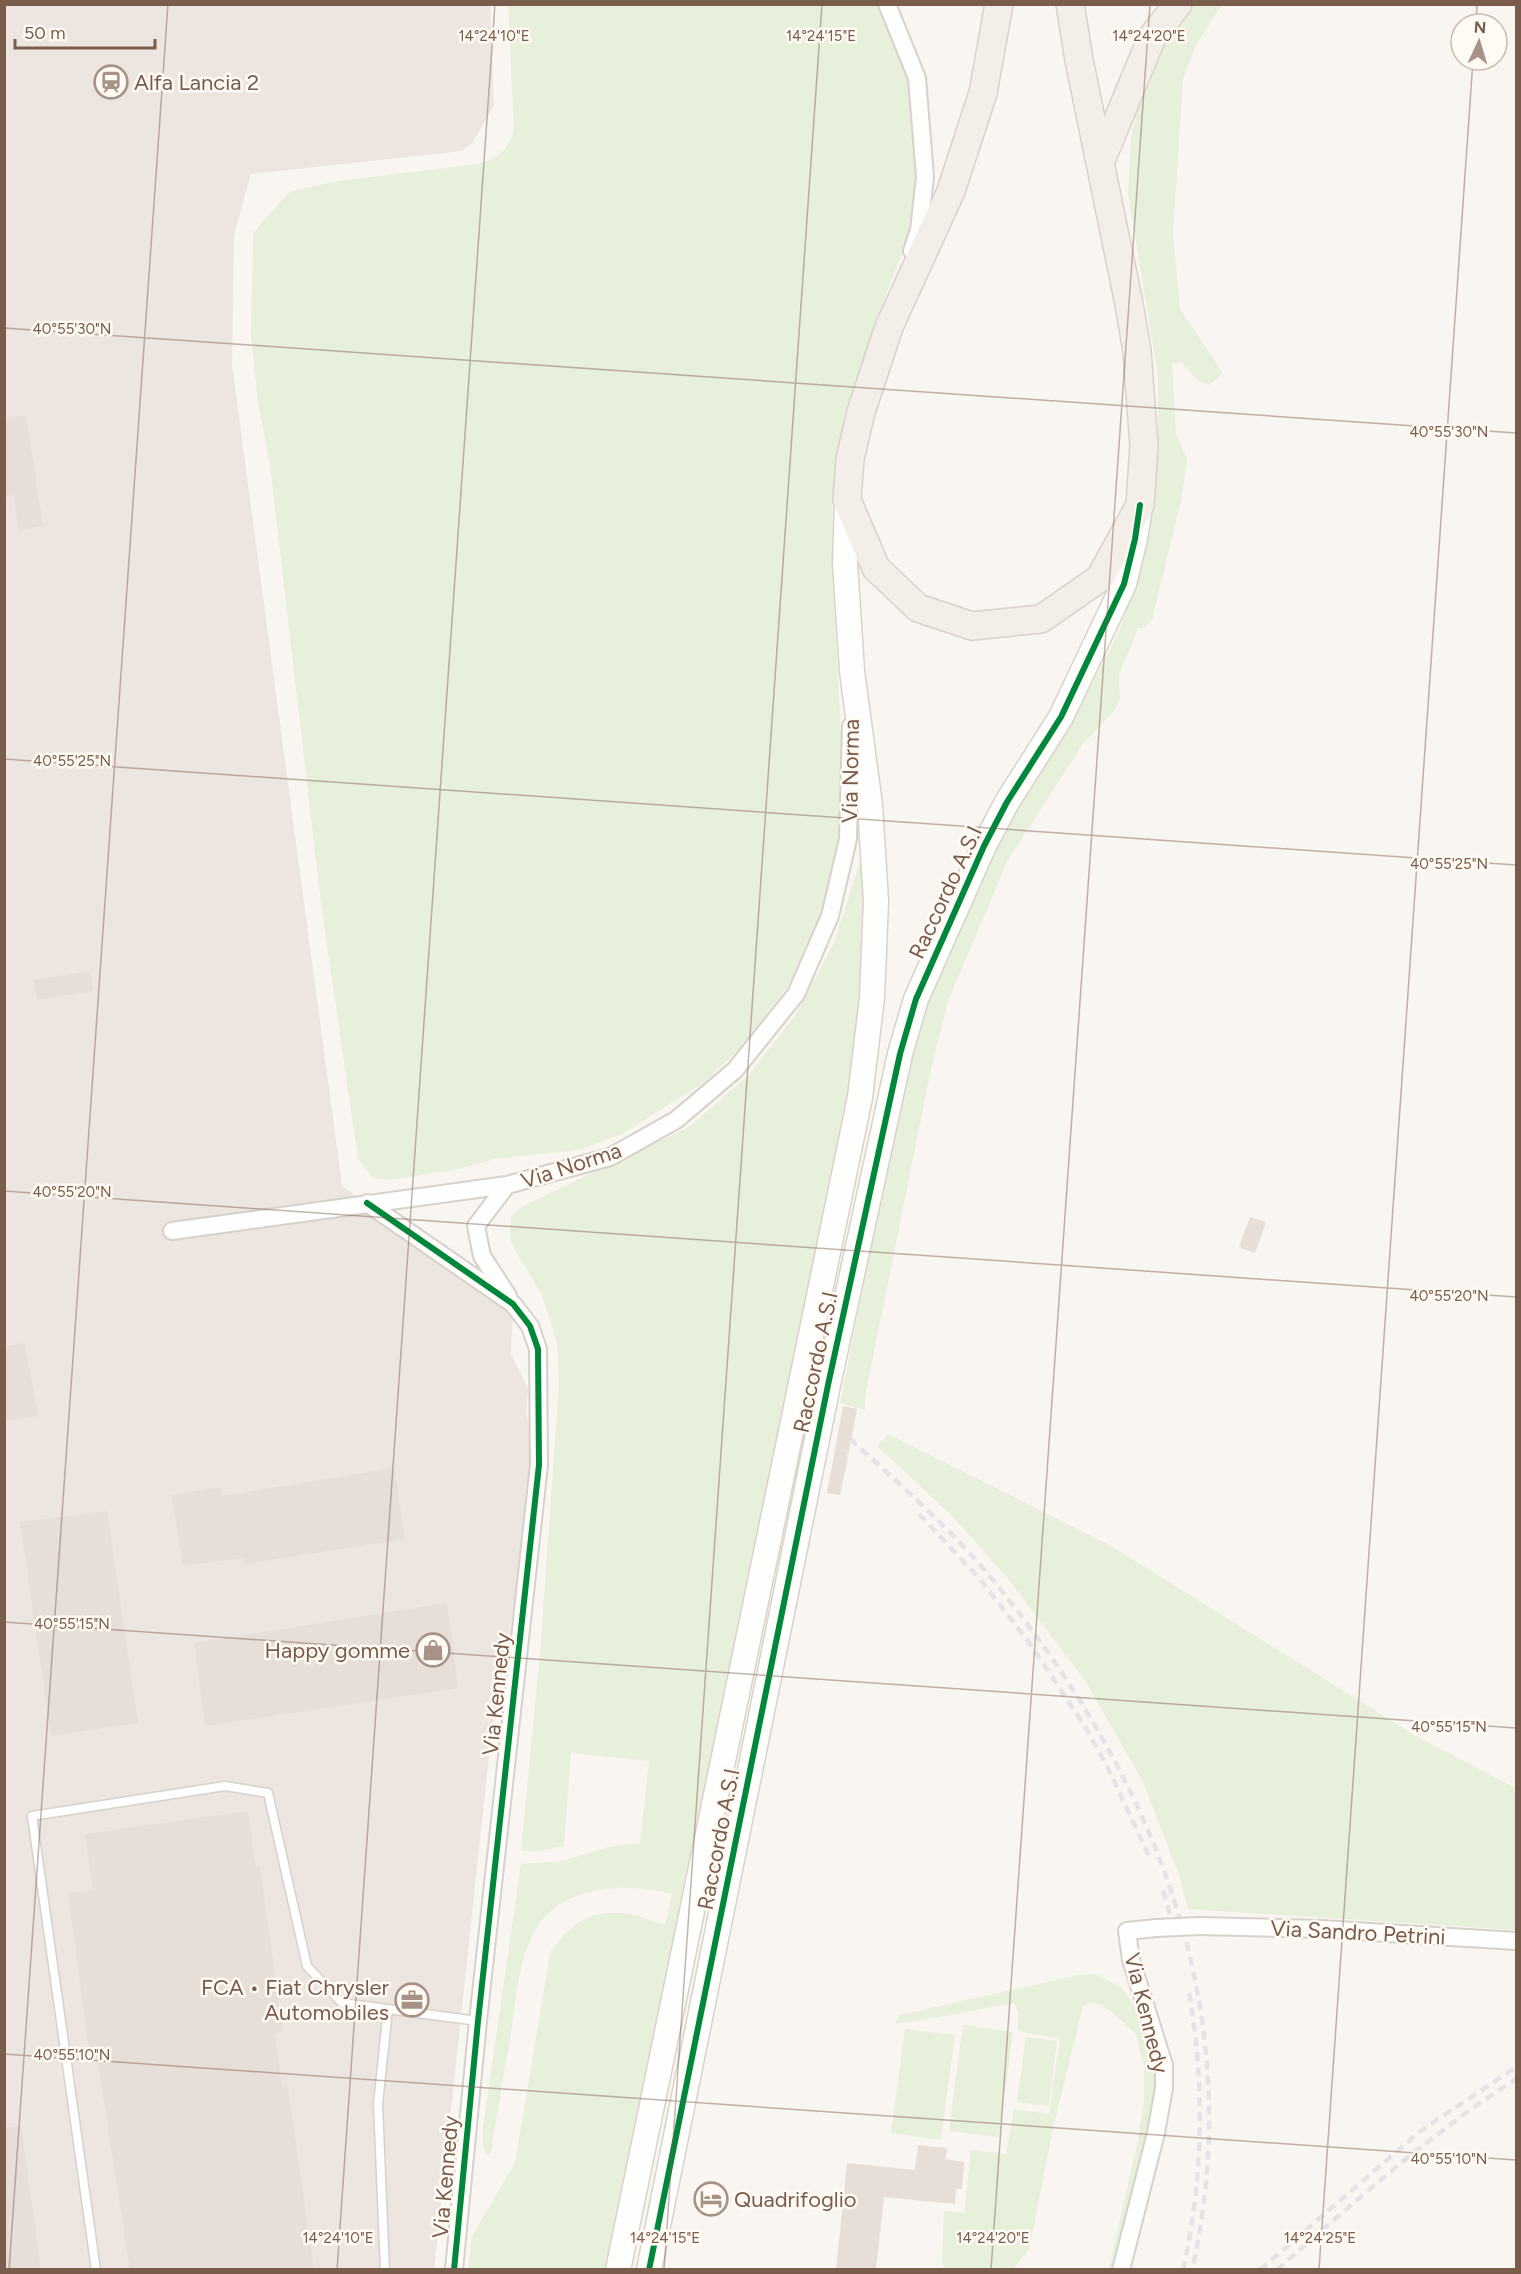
<svg xmlns="http://www.w3.org/2000/svg" width="1521" height="2274" viewBox="0 0 1521 2274" font-family="Figtree,sans-serif">
	<style>
		.industrial { fill: #ede5e0 }
		.green { fill: #e7f0db }
		.building { fill: #e6ded7 }
		.lines { fill: none; stroke-linecap: round; stroke-linejoin: round }
		.lane-casing { stroke: #d7d1cb; stroke-width: 11 }
		.street-casing { stroke: #d7d1cb; stroke-width: 20 }
		.secondary-casing { stroke: #d9d2cb; stroke-width: 27 }
		.primary-casing { stroke: #dad1cc; stroke-width: 30 }
		.lane { stroke: #fefefd; stroke-width: 8 }
		.street { stroke: #fefefd; stroke-width: 16 }
		.secondary { stroke: #fefefd; stroke-width: 24 }
		.primary { stroke: #f3eee8; stroke-width: 27 }
		.rail { stroke: #e6e3e7; stroke-width: 4.5; stroke-dasharray: 9 6; stroke-linecap: butt }
		.street-bridge-casing { stroke: #d7d1cb; stroke-width: 20; stroke-linecap: butt }
		.street-bridge { stroke: #fefefd; stroke-width: 16 }
		.cycleway-casing { stroke: #fffaf3; stroke-width: 10 }
		.cycleway { stroke: #00873e; stroke-width: 6 }
		.ticks { fill: none; stroke: #7a5c4d; stroke-width: 1.5; stroke-opacity: 0.45 }
		.labels { text-anchor: middle; stroke-width: 5; stroke-linejoin: round; paint-order: stroke }
		.poi-label { font-size: 22px; fill: #7a5c4d; stroke: #fffaf3; text-anchor: start }
		.street-label { font-size: 22px; fill: #7a5c4d; stroke: #fffaf3 }
		.ticks-label { font-size: 15px; text-anchor: middle; fill: #7a5c4d; stroke: #fffaf3; stroke-width: 5; stroke-linejoin: round; paint-order: stroke }
	</style>
	<rect width="100%" height="100%" fill="#f9f5f0"/>
	<path class="industrial" d="M5,5H490L494,105L473,142L462,151L251,174L234,235L232,365L342,1186L513,1304L511,1354L528,1388L526,1412L539,1465L491,1737L434,2269L5,2270Z"/>
	<path class="green" d="M508,5H880L912,81L921,181L904,249L874,324L841,434L832,504L833,589L845,807L837,868L825,912L795,975L747,1042L703,1083L622,1134L579,1150L495,1159L458,1169L403,1178L385,1180L373,1178L358,1158L321,904L270,465L258,403L251,337L253,233L288,193L300,189L339,181L478,164C499,158 507,151 514,130Z
		M1184,5H1224L1219,9L1196,45L1183,79L1173,234L1180,309L1223,373L1210,385L1198,381L1181,362L1172,363L1176,435L1187,458L1182,496L1152,620L1143,628H1138L1119,675L1120,699L1114,711L1082,745L1007,862L948,1001L932,1064L865,1397V1410L840,1403L909,1059L927,999L1000,834L1089,690L1117,636L1133,590L1152,509L1158,445V376L1128,194L1131,137L1144,83L1171,27Z
		M864,849L868,913L855,1079L606,2269L468,2270L472,2236L515,2163L550,1953C567,1928 586,1911 619,1913C634,1913 651,1921 665,1925L672,1894C631,1883 574,1884 544,1918C518,1946 516,2004 510,2040C503,2077 497,2115 491,2152L487,2155L483,2146V2127L521,1864L563,1861L608,1847L640,1843L649,1761L571,1753L564,1846L533,1852L521,1850L540,1654L559,1384L557,1341L542,1295L516,1252L510,1238L511,1217L521,1207L689,1127L747,1077L794,1017L834,943Z
		M888,1434L1111,1546L1419,1738L1516,1788V1930L1188,1909L1179,1875L1143,1782L1086,1682L1006,1576L952,1516L877,1446Z
		M1095,1974L1121,1987L1134,2005L1155,2061L1157,2079L1154,2104L1113,2269H1109L1138,2140L1144,2101V2067L1136,2034L1114,2014L1101,2005L1091,2002L1083,2006L1054,2124L1029,2250L1013,2269H945L942,2263L944,2211L964,2213L971,2150L1006,2154L1014,2109L1049,2114L1060,2039L1018,2031V2011L1014,2003L912,2022L895,2023L900,2015L1078,1975Z
		M963,2025L1013,2032L999,2137L949,2131Z
		M905,2029L955,2035L941,2140L891,2133Z
		M1026,2037L1057,2041L1049,2106L1017,2102Z"/>
	<path class="building" d="M26,415L43,526L18,530L14,495L4,497V418Z
		M90,971L93,991L37,1000L34,980Z
		M1250,1217L1266,1222L1255,1253L1239,1247Z
		M25,1343L38,1416L4,1421V1346Z
		M843,1406L857,1409L848,1455L845,1454L848,1457L840,1495L827,1493Z
		M394,1468L405,1539L244,1564L243,1558L183,1566L172,1495L221,1487L222,1496Z
		M107,1511L138,1723L51,1736L20,1522Z
		M447,1603L458,1688L205,1726L194,1643Z
		M248,1811L256,1867H260L283,2032L275,2033L282,2088L288,2087L314,2270H130L97,2057L90,2058L68,1893L93,1890L85,1834Z
		M21,2126L41,2270H4V2128Z
		M918,2145L947,2148L946,2159L964,2162L962,2189H956L955,2204L884,2197L876,2270H836L847,2163L915,2170Z"/>
	<g class="lines">
		<g class="lane-casing">
			<path id="lane" d="M96,2270L32,1816L225,1786L268,1793L307,1966L342,2003L478,2021
				M385,2270L378,2104L388,2009"/>
		</g>
		<g class="street-casing">
			<path id="street" d="M887,4L917,78L925,177L919,230L912,251
				M507,1185L476,1226L482,1256L508,1296
				M367,1203L513,1304L530,1326L538,1349L539,1465L478,2021L454,2270
				M172,1231L507,1185L610,1157L676,1120L735,1070L796,994L830,916L848,839L851,726
				M1199,1926L1321,1929L1516,1941
				M1121,2270L1156,2133L1164,2088V2065L1131,1960L1127,1931L1156,1928"/>
		</g>
		<g class="secondary-casing">
			<path id="secondary" d="M618,2270L860,1097L872,998L876,901L870,805L852,671L845,563L847,500
				M649,2270L828,1385L900,1054L916,999L984,846L1007,802L1061,717L1124,584L1135,539L1139,513"/>
		</g>
		<g class="primary-casing">
			<path id="primary" d="M999,4L983,93L951,191L889,327L861,412L850,459L847,500L876,568L918,608L972,626L1041,619L1100,578L1140,505L1144,446L1137,351L1129,304L1079,60L1070,4
				M1100,163L1152,37L1178,4"/>
		</g>
		<use href="#lane" class="lane"/>
		<use href="#street" class="street"/>
		<use href="#secondary" class="secondary"/>
		<use href="#primary" class="primary"/>
		<path class="rail" d="M850,1439C903,1487 957,1534 1001,1590C1158,1786 1249,2017 1192,2270
			M919,1514L979,1578L1028,1641L1086,1728L1107,1766L1151,1860
			M1163,1891L1176,1934
			M1183,2270C1204,2176 1205,2081 1188,1987
			M1260,2270L1419,2132L1516,2067
			M1277,2270C1354,2202 1430,2134 1516,2079"/>
		<g class="street-bridge-casing">
			<path id="street-bridge" d="M1156,1928L1199,1926"/>
		</g>
		<use href="#street-bridge" class="street-bridge"/>
		<g class="cycleway-casing">
			<path id="cycleway" d="M367,1203L513,1304L530,1326L538,1349L539,1465L478,2021L454,2270
				M649,2270L828,1385L900,1054L916,999L984,846L1007,802L1061,717L1124,584L1135,539L1140,505"/>
		</g>
		<use href="#cycleway" class="cycleway"/>
	</g>
	<path class="ticks" d="M1476,24L1477,4M4,328L1516,433M4,759L1516,865M4,1191L1516,1297M4,1622L1516,1728M4,2054L1516,2160M9,2270L168,4M337,2270L495,4M664,2270L822,4M991,2270L1150,4M1319,2270L1473,60"/>
	<defs>
		<g id="station-ring" transform="scale(1.725)"><circle r="9.5" fill="#fffaf3" stroke="#a69286" stroke-width="1.5"/><path d="M-3-6H3Q5-6 5-4V2Q5 4 3 4L4.5 6H3L1.5 4h-3L-3 6H-4.5L-3 4Q-5 4-5 2V-4Q-5-6-3-6ZM-3.5-4v3h7v-3ZM-3.5 1v1.5H-2V1ZM2 1v1.5H3.5V1Z" fill="#a69286"/></g>
		<g id="shop-ring" transform="scale(1.725)"><circle r="9.5" fill="#fffaf3" stroke="#a69286" stroke-width="1.5"/><path d="M-5-2.5h2.3a2.7 3.5 0 0 1 5.4 0H5L5.5 6h-11ZM-1.5-2.5h3a1.5 2.3 0 0 0-3 0Z" fill="#a69286"/></g>
		<g id="office-ring" transform="scale(1.725)"><circle r="9.5" fill="#fffaf3" stroke="#a69286" stroke-width="1.5"/><path d="M-6-3h4V-5.5h4V-3h4V5H-6ZM-1-4.5V-3h2v-1.5ZM-6 0V1H6V0Z" fill="#a69286"/></g>
		<g id="hotel-ring" transform="scale(1.725)"><circle r="9.5" fill="#fffaf3" stroke="#a69286" stroke-width="1.5"/><path d="M-6-4.5h1.5V1H6V5H4.5V3h-9V5H-6ZM-4 0a1.8 1.8 0 1 1 3.6 0ZM.5 0V-2.5h3Q6-2.5 6 0Z" fill="#a69286"/></g>
	</defs>
	<g fill-rule="evenodd">
		<use href="#station-ring" x="111" y="82"/>
		<use href="#shop-ring" x="433" y="1650"/>
		<use href="#office-ring" x="412" y="2000"/>
		<use href="#hotel-ring" x="711" y="2199"/>
	</g>
	<g class="labels">
		<g class="poi-label">
			<text x="134" y="90">Alfa Lancia 2</text>
			<text x="410" y="1658" text-anchor="end">Happy gomme</text>
			<text x="389" y="1995" text-anchor="end">FCA • Fiat Chrysler<tspan x="389" dy="25">Automobiles</tspan></text>
			<text x="734" y="2207">Quadrifoglio</text>
		</g>
		<g class="street-label">
			<text transform="translate(850 771) rotate(-89)" y="8">Via Norma</text>
			<text transform="translate(945 892) rotate(-65)" y="8">Raccordo A.S.I</text>
			<text transform="translate(571 1165) rotate(-18)" y="8">Via Norma</text>
			<text transform="translate(815 1362) rotate(-78)" y="8">Raccordo A.S.I</text>
			<text transform="translate(496 1694) rotate(-84)" y="8">Via Kennedy</text>
			<text transform="translate(718 1839) rotate(-79)" y="8">Raccordo A.S.I</text>
			<text transform="translate(1358 1932) rotate(3)" y="8">Via Sandro Petrini</text>
			<text transform="translate(1147 2013) rotate(76)" y="8">Via Kennedy</text>
			<text transform="translate(445 2177) rotate(-85)" y="8">Via Kennedy</text>
		</g>
	</g>
	<g class="ticks-label">
		<text x="494" y="41">14°24'10"E</text>
		<text x="821" y="41">14°24'15"E</text>
		<text x="1149" y="41">14°24'20"E</text>
		<text x="72" y="334">40°55'30"N</text>
		<text x="1449" y="437">40°55'30"N</text>
		<text x="72" y="766">40°55'25"N</text>
		<text x="1449" y="869">40°55'25"N</text>
		<text x="72" y="1197">40°55'20"N</text>
		<text x="1449" y="1301">40°55'20"N</text>
		<text x="72" y="1629">40°55'15"N</text>
		<text x="1449" y="1732">40°55'15"N</text>
		<text x="72" y="2060">40°55'10"N</text>
		<text x="1449" y="2164">40°55'10"N</text>
		<text x="338" y="2243">14°24'10"E</text>
		<text x="665" y="2243">14°24'15"E</text>
		<text x="993" y="2243">14°24'20"E</text>
		<text x="1320" y="2243">14°24'25"E</text>
	</g>
	<rect width="1521" height="2274" fill="none" stroke="#7a5c4d" stroke-width="12"/>
	<g transform="translate(1479 42) rotate(4)"><circle r="28" fill="#fffaf3" stroke="#cabbb1" stroke-width="1.5"/>
	<path d="M0-4.5L10 22L0 15L-10 22Z" fill="#a69286"/>
	<text y="-9" font-size="16" font-weight="bold" text-anchor="middle" fill="#7a5c4d">N</text>
	</g>
	<path d="M15 39v9h140v-9" fill="none" stroke="#7a5c4d" stroke-width="3"/>
	<text x="24" y="39" font-size="18" fill="#7a5c4d" stroke="#fffaf3" stroke-width="4.5" paint-order="stroke">50 m</text>
</svg>
